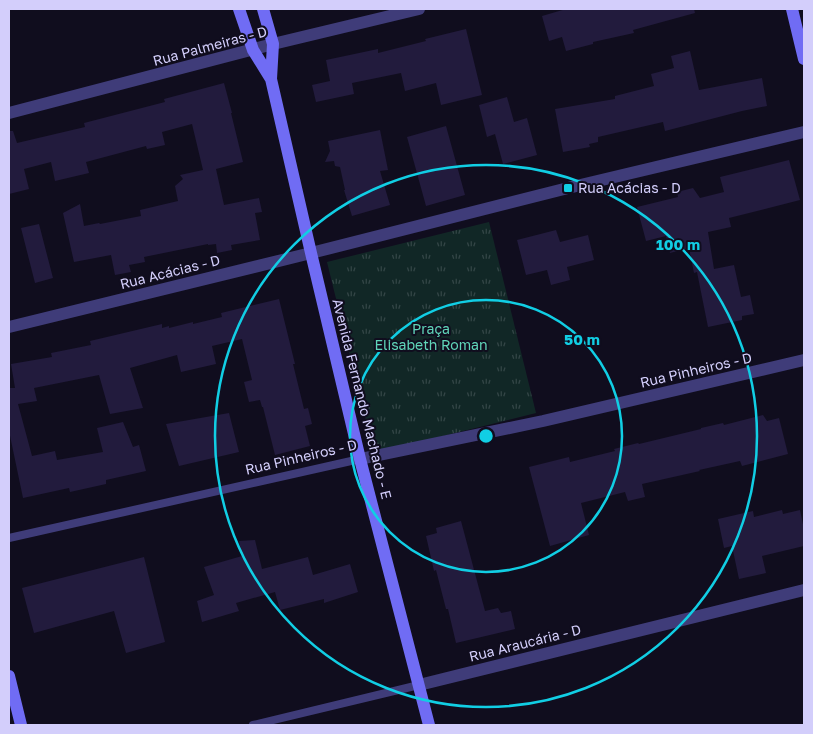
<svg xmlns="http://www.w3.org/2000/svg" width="813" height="734" viewBox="0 0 813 734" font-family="'Golos Text',sans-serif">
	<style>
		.park { fill: url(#park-tufts) }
		.building { fill: #221b3d }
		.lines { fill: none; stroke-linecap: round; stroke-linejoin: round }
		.lane { stroke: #3f3c79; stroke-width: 8 }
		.street { stroke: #3f3c79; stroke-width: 12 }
		.secondary { stroke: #706cf4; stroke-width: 12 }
		.ring { fill: none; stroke: #11cee4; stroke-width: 2.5 }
		.poi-dot { fill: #11cee4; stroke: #100d1e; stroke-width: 2 }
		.labels { text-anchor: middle; stroke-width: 4; stroke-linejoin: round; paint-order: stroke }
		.street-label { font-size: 14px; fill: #d3cefb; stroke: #100d1e }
		.poi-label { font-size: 14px; fill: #d3cefb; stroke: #100d1e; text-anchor: start }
		.park-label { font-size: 14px; fill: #60d5b9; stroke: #100d1e }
		.centre { fill: #11cee4; stroke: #100d1e; stroke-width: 2.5 }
		.ring-label { font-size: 15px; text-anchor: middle; font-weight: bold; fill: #11cee4; stroke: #100d1e; stroke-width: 4; stroke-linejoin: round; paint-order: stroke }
	</style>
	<defs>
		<pattern id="park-tufts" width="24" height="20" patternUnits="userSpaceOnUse" patternTransform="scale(1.25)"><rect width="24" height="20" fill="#112726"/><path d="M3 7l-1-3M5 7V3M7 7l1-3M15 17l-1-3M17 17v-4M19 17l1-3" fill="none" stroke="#334546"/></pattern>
	</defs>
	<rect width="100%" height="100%" fill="#100d1e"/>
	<path class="park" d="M489,222L536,413L374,453L327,262Z"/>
	<path class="building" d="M566,9H694L695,13L633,30L634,33L593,42V44L566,51L562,37L549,41L542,16Z
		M466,29L482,95L441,105L436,83L405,91L401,73L352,83L354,94L316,102L312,85L330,81L326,60L378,49V53L426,41L425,39Z
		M690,51L699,90L762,78L767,106L742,111L665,131L663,122L598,137V142L589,144L590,147L563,152L555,109L615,99V96L654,86L651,74L674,68L671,56Z
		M224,83L232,113H231L243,162L216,169L224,205L259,198L262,212L255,213L260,240L231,245L232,250L217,253L216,244L208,245V244L144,257L145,262L129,265L131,272L115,275L111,255L74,262L63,213L80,204L84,226L99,223L100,224L141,216L140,210L178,201L175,186L183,179L180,175L203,170L192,124L162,132L165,145L147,149L146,146L86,162L89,173L55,181L51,162L24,169L29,189L9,194V131H13L17,143L85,127L84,123L165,102L164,99Z
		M507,97L514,122L527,118L537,155L503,164L495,134L487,137L479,105Z
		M446,126L465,195L426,206L407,137Z
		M380,130L388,170L380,171L390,205L352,216L344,190H345L340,167L335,166L334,161L325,162L330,151L328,141Z
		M789,160L800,200L729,218L731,227L708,232L714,269L734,265L741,297L750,295L754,314L742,316V320L708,327L697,272L694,273L689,248L670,253L666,236L646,241L637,207L678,197L677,192L693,188L700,198L724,192L720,177Z
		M39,224L53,278L35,283L21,228Z
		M556,230L560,242L588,235L594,260L567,267L570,280L551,285L547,270L526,275L517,240Z
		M279,299L295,364H293L304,409L308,408L312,424L305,426L310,446L275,455L263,407H262L260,400L249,402L244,382L252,380L242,339L212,346L216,364L181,372L177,355L130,368L143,408L110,414L99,375L34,388L37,401L18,404L32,456L55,451L57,460L103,452L97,428L123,422L133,447L139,445L146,471L106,480V484L70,492L69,488L23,498L9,431V388H15L11,364L52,357L51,353L91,345L90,341L162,324V328L169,326V328L193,322V324L222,317L221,313Z
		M229,413L239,452L179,466L166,424Z
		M763,415L767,421L779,418L788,454L742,466L740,461L699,470L700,471L642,484L645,497L628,501L625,492L581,503L589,535L550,546L529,467L569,457L570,462L615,451L614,449L638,443L639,444L701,429V428L723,423L724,425Z
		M782,510L783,514L800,510L804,529V546L762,556L766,573L739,579L732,546L724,548L718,519L753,511L754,517Z
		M461,521L485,611L498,608L501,613L511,611L515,629L456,643L448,609H446L436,570L434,571L426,536L437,533L436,528Z
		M255,540L262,569L308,557L313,575L350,564L358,592L324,603V599L280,610L275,592L236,603L239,611L202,622L197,601L214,595L204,567L242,556L239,541Z
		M144,557L165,642L126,653L114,611L34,633L22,588Z"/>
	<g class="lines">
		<path class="lane" d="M9,538L360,459
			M253,725L419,685"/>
		<path class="street" d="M9,113L273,44L419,9
			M9,327L311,253L568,188L804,132
			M360,459L543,421L804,360
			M419,685L804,590"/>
		<path class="secondary" d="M239,9L253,50L271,79
			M263,9L273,44L271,79L311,253L360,459L429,725
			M792,9L804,59
			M9,676L21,725"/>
	</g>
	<g class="ring">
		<circle cx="486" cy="436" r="136"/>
		<circle cx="486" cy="436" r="271"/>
	</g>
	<rect class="poi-dot" x="563" y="183" width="10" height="10" rx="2.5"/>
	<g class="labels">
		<g class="street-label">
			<text transform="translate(210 46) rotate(-15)" y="5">Rua Palmeiras - D</text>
			<text transform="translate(170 272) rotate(-14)" y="5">Rua Acácias - D</text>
			<text transform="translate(696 370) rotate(-13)" y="5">Rua Pinheiros - D</text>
			<text transform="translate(362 399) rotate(76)" y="5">Avenida Fernando Machado - E</text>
			<text transform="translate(301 457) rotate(-13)" y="5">Rua Pinheiros - D</text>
			<text transform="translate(525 643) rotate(-14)" y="5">Rua Araucária - D</text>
		</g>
		<g class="poi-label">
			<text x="578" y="193">Rua Acácias - D</text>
		</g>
		<g class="park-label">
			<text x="431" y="334">Praça<tspan x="431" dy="16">Elisabeth Roman</tspan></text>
		</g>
	</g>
	<circle cx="486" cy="436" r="8" class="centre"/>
	<g class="ring-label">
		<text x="678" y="250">100 m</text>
		<text x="582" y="345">50 m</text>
	</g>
	<rect width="813" height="734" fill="none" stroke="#d3cefb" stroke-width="20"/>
</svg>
